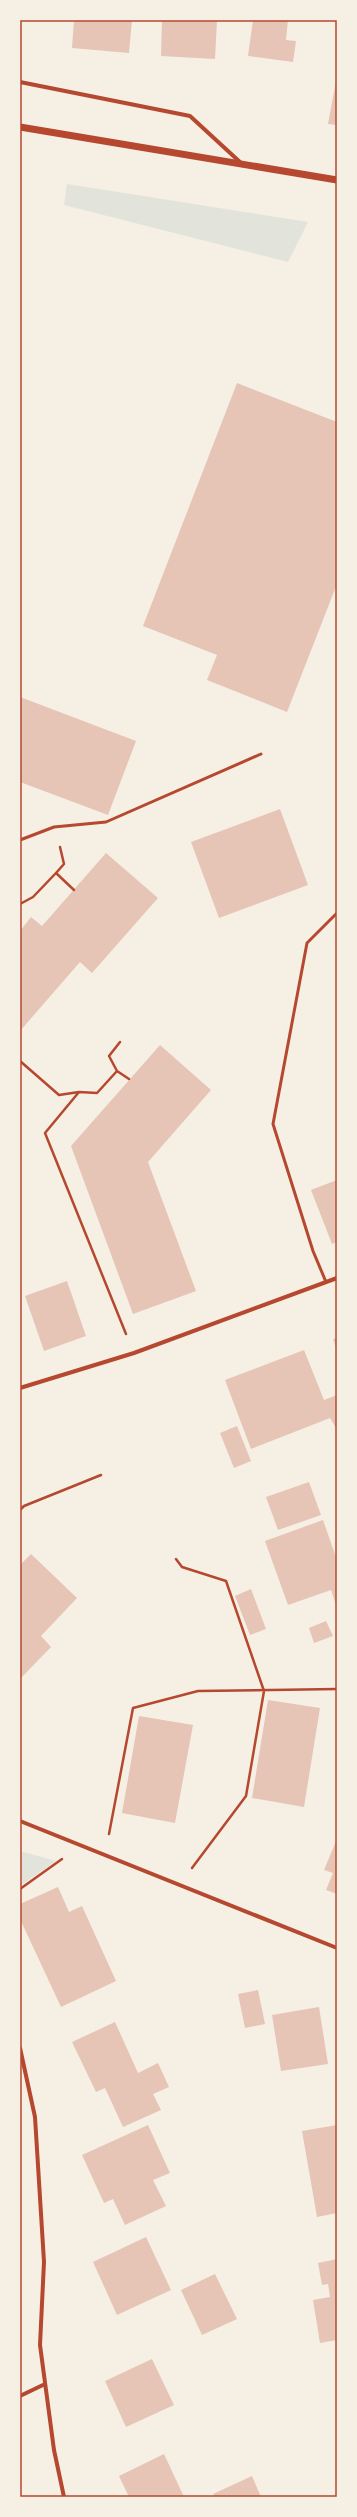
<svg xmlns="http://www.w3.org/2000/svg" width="357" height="2517" viewBox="0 0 357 2517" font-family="'Space Grotesk',sans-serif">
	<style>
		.green { fill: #e2e4dc }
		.building { fill: #e6c5b7 }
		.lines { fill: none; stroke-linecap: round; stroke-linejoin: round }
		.path { stroke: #b5482f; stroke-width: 2.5 }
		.service { stroke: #b5482f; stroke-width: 3 }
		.minor { stroke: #b5482f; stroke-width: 4 }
		.tertiary { stroke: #b5482f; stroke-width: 7 }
		.neatline { fill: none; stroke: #b5482f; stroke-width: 1.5 }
	</style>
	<rect width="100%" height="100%" fill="#f6efe4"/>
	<path class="green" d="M67,184L308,222L288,262L64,205Z
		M20,1851L56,1861L20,1886Z"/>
	<path class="building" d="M74,20H132L129,53L72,48Z
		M162,20H217L215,59L161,56Z
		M253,20H288L286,40L296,41L293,62L248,56Z
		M336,81H337V125L328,124Z
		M237,383L337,422V584L287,712L207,680L217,655L143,626Z
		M20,697L136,741L108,815L20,782Z
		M280,809L308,885L219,918L191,842Z
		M106,853L158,898L92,973L80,962L20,1031V931L31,917L42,926Z
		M160,1045L211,1090L148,1162L196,1291L133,1314L71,1146Z
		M337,1180V1242L332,1244L311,1190Z
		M67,1281L86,1336L44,1351L25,1296Z
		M337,1338V1350L333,1339Z
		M304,1350L324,1400L337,1395V1430L330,1418L251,1449L225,1380Z
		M237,1426L251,1461L234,1468L220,1433Z
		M309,1482L321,1515L278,1530L266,1497Z
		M323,1520L337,1560V1608L331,1590L288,1605L265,1541Z
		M31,1554L77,1598L41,1636L51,1647L20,1679V1565Z
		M251,1589L266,1629L250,1635L235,1596Z
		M326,1621L333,1636L314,1643L309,1628Z
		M268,1700L320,1708L304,1807L252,1798Z
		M139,1716L193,1725L175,1823L122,1813Z
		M337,1839V1894L326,1890L333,1873L324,1870Z
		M58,1887L69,1912L82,1906L116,1981L61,2007L20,1919V1904Z
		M258,1990L265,2024L245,2028L238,1994Z
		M319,2007L328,2064L281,2071L272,2015Z
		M115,2022L138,2073L158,2063L169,2087L153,2094L161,2110L123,2127L105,2088L96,2092L72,2042Z
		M148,2125L170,2173L153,2180L166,2206L125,2225L113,2199L104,2203L82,2155Z
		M337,2125V2213L317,2217L302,2131Z
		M146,2237L171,2290L117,2315L93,2262Z
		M337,2259V2340L320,2343L313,2300L330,2297L328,2284L322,2285L318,2263Z
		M215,2274L237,2319L202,2335L181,2290Z
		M152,2359L174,2405L126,2427L105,2381Z
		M164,2454L184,2497H129L119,2476Z
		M252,2476L261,2497H215L213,2494Z"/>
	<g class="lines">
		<path class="path" d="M56,873L64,864L60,847
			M20,904L33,897L56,873L74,890
			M20,1061L59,1095L79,1092L97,1093L117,1071L129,1079
			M117,1071L109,1056L120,1042
			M79,1092L45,1133L126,1334
			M20,1510L24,1506L101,1475
			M176,1559L182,1567L226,1581L264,1691L246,1796L192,1868
			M109,1834L133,1708L198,1691L337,1689
			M20,1889L62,1859"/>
		<path class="service" d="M20,840L54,827L106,822L261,754
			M326,1282L313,1251L273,1124L307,943L337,913"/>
		<path class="minor" d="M20,82L190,116L241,163
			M20,1388L134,1353L337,1278
			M20,1821L337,1948
			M20,2048L35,2117L44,2262L40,2345L54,2450L64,2497
			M20,2396L45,2384"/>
		<path class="tertiary" d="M20,127L337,180"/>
	</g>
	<rect width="357" height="2517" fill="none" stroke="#f6efe4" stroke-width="42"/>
	<rect x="21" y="21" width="315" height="2475" class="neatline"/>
</svg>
